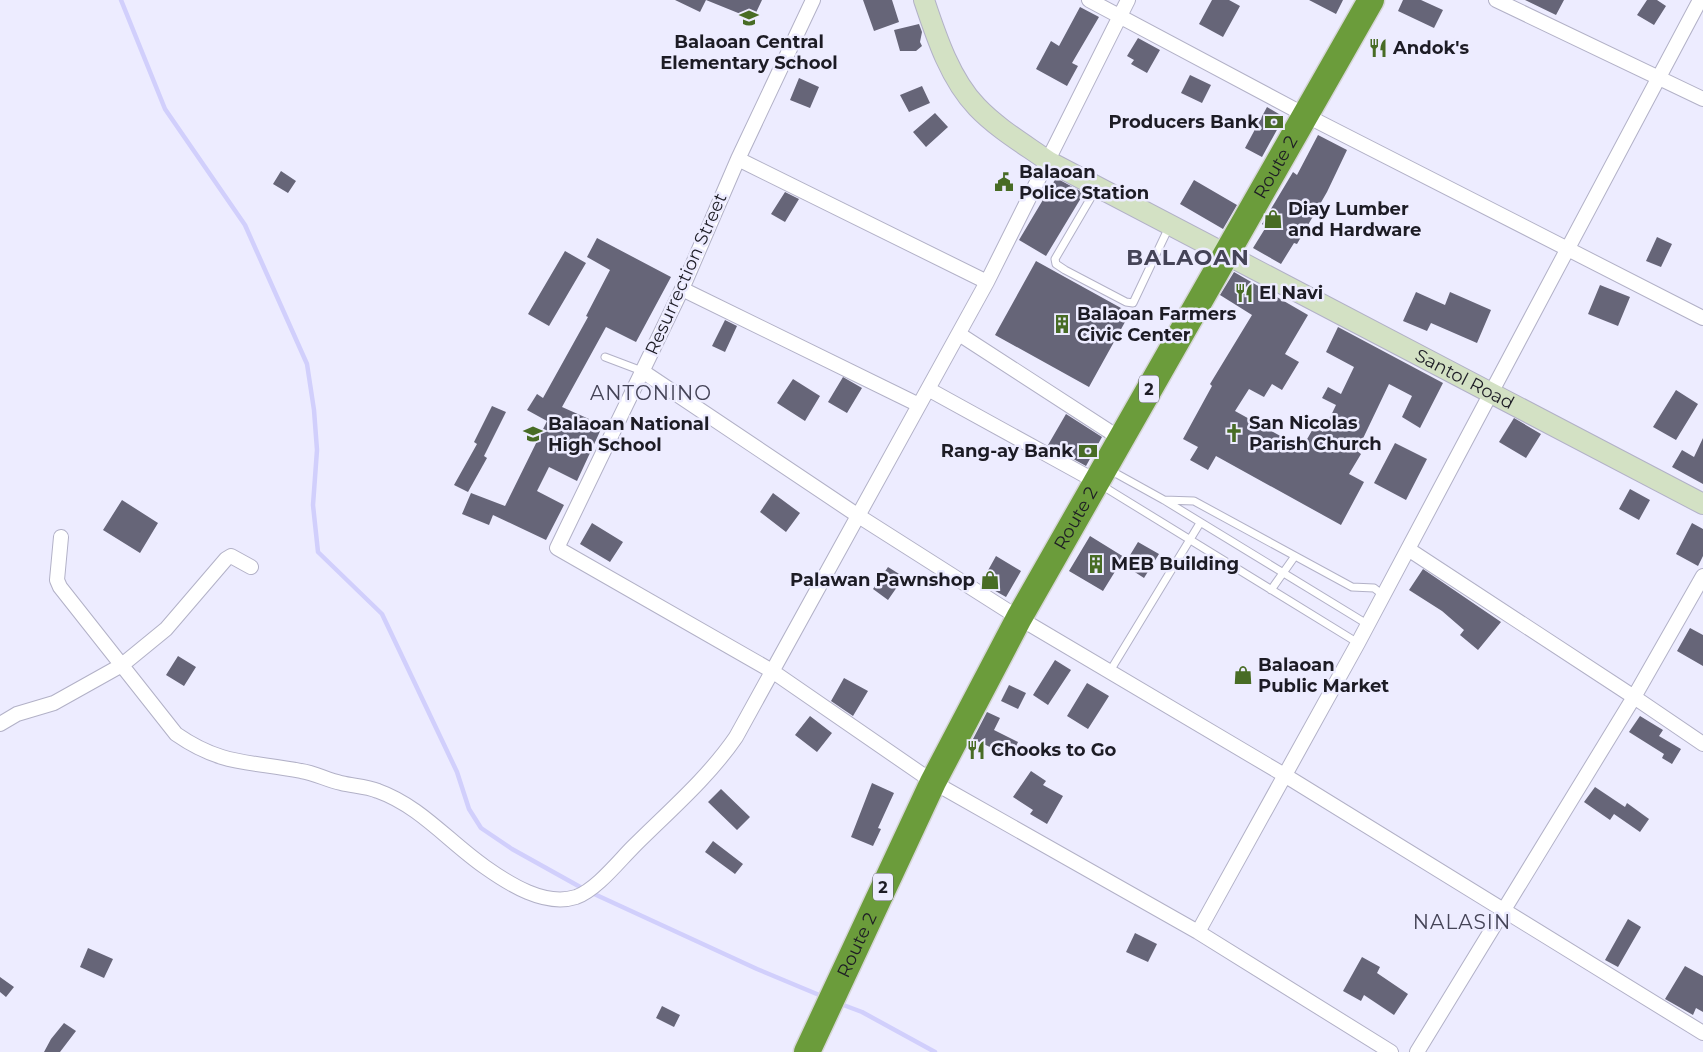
<svg xmlns="http://www.w3.org/2000/svg" width="1703" height="1052" viewBox="0 0 1703 1052" font-family="Montserrat,sans-serif">
	<style>
		.lines { fill: none; stroke-linecap: round; stroke-linejoin: round }
		.stream { stroke: #d1cffc; stroke-width: 4.5 }
		.building { fill: #666578 }
		.lane-casing { stroke: #b2b1c7; stroke-width: 9 }
		.street-casing { stroke: #b2b1c7; stroke-width: 16 }
		.secondary-casing { stroke: #b2b1c7; stroke-width: 22 }
		.highway-casing { stroke: #d6d6d8; stroke-width: 29 }
		.lane { stroke: #fff; stroke-width: 7 }
		.street { stroke: #fff; stroke-width: 14 }
		.secondary { stroke: #d3e1c4; stroke-width: 20 }
		.highway { stroke: #6b9c3b; stroke-width: 26 }
		.labels { text-anchor: middle; stroke-width: 5; stroke-linejoin: round; paint-order: stroke }
		.shield { fill: #edecff; stroke: #5b5a66; stroke-width: 1 }
		.shield-label { font-size: 16px; font-weight: bold; fill: #1d1c25 }
		.poi-label { font-size: 18px; font-weight: bold; fill: #1d1c25; stroke: #edecff; text-anchor: start }
		.street-label { font-size: 18px; fill: #1d1c25; stroke: #edecff }
		.quarter-label { font-size: 20px; letter-spacing: 1px; fill: #454457; stroke: #edecff }
		.district-label { font-size: 22px; font-weight: bold; letter-spacing: 1px; fill: #454457; stroke: #edecff }
	</style>
	<rect width="100%" height="100%" fill="#edecff"/>
	<g class="lines">
		<path class="stream" d="M121,0L165,109L245,225L307,364L314,410L317,450L313,505L318,552L382,614L457,772L469,809L481,828L512,849L582,888
			M592,893L757,969L824,997
			M838,1003L862,1012L935,1052"/>
	</g>
	<path class="building" d="M675,0H762L753,19L706,0L700,12Z
		M863,0H892L899,22L874,31Z
		M1212,0H1229L1240,6L1223,37L1199,24Z
		M1309,0H1343L1336,14Z
		M1403,0H1421L1443,10L1434,28L1398,11Z
		M1525,0H1564L1556,15Z
		M1647,0H1657L1666,6L1654,25L1637,15Z
		M1080,7L1099,17L1072,63L1078,66L1067,86L1036,69L1051,41L1059,46Z
		M919,24L922,32L920,42L922,46L916,51H900L894,30Z
		M1138,38L1160,50L1147,73L1131,64L1134,60L1127,56Z
		M1190,75L1211,85L1202,103L1181,93Z
		M799,78L819,87L810,108L790,100Z
		M922,86L930,103L909,112L900,95Z
		M1267,107L1284,117L1262,157L1245,148Z
		M935,113L948,127L926,147L913,132Z
		M1318,135L1347,150L1327,192L1297,244L1294,243L1281,264L1253,248L1266,227L1262,224L1293,172L1297,175Z
		M281,171L296,181L288,193L273,184Z
		M1056,178L1084,193L1046,256L1019,240Z
		M1194,180L1237,205L1223,229L1180,204Z
		M785,192L799,199L785,222L771,214Z
		M1657,237L1672,244L1661,267L1646,261Z
		M597,238L671,277L636,342L606,327L562,407L589,419L588,421L602,427L577,481L549,467L537,491L564,505L546,540L493,515L489,525L462,514L471,493L505,506L547,421L527,410L537,394L543,398L588,317L586,316L610,270L587,257Z
		M565,251L586,263L549,326L528,314Z
		M1036,261L1130,313L1089,387L995,335Z
		M1234,272L1308,315L1285,354L1299,362L1282,390L1272,384L1264,397L1249,389L1235,411L1302,448L1314,427L1323,432L1336,405L1322,398L1328,387L1341,394L1354,367L1326,352L1338,327L1443,383L1420,428L1402,417L1412,396L1389,384L1357,451L1361,454L1349,474L1364,482L1341,525L1216,456L1208,470L1190,460L1198,447L1183,439L1212,386L1210,384L1252,315L1220,295Z
		M1600,285L1630,297L1618,326L1588,314Z
		M1416,292L1445,305L1450,292L1491,310L1477,343L1431,323L1427,331L1403,321Z
		M725,320L737,326L725,352L712,346Z
		M843,377L862,388L847,413L828,402Z
		M793,379L820,396L805,421L777,403Z
		M1676,390L1698,404L1676,440L1653,427Z
		M492,406L506,412L484,456L487,458L468,492L454,485L477,444L474,442Z
		M1066,414L1102,437L1086,466L1048,445Z
		M1514,418L1541,434L1526,458L1499,442Z
		M1703,438V484L1672,467L1682,450L1694,457Z
		M1395,443L1427,459L1406,500L1374,483Z
		M1630,489L1650,500L1639,520L1619,509Z
		M773,493L800,513L786,532L760,512Z
		M122,500L158,523L140,553L103,530Z
		M592,523L623,542L610,562L580,544Z
		M1692,523L1703,529V556L1698,566L1676,554Z
		M1090,536L1124,557L1103,591L1069,571Z
		M1138,542L1159,554L1144,578L1124,565Z
		M996,556L1021,571L1006,597L981,583Z
		M888,567L904,577L888,600L873,589Z
		M1423,569L1501,622L1478,650L1460,635L1464,630L1442,611L1409,590Z
		M1690,628L1703,635V666L1677,651Z
		M178,656L196,667L184,686L166,675Z
		M1055,660L1071,670L1048,705L1033,695Z
		M844,678L868,691L853,716L831,701Z
		M1087,683L1109,696L1088,729L1067,716Z
		M1009,685L1026,693L1018,709L1001,701Z
		M987,712L1000,718L994,730L1018,742L1011,757L973,739Z
		M810,716L832,733L817,752L795,735Z
		M1640,716L1663,730L1659,736L1681,749L1672,764L1662,758L1664,754L1629,732Z
		M1031,771L1046,781L1043,785L1063,796L1047,824L1030,814L1033,810L1013,797Z
		M872,783L894,793L878,828L881,829L873,846L851,837Z
		M1595,787L1625,807L1627,803L1649,819L1640,832L1614,814L1610,820L1584,802Z
		M721,789L750,817L737,830L708,802Z
		M713,841L743,864L735,874L705,852Z
		M1628,919L1641,927L1618,967L1605,960Z
		M1135,933L1157,944L1148,962L1126,952Z
		M88,948L113,959L104,978L80,967Z
		M1362,957L1380,967L1377,973L1408,994L1394,1015L1364,995L1361,1001L1343,991Z
		M1685,966L1703,976V1012L1696,1008L1693,1015L1665,999Z
		M0,977L14,987L6,997L0,992Z
		M662,1006L680,1015L674,1027L656,1018Z
		M64,1023L76,1031L60,1052H44L51,1039Z"/>
	<g class="lines">
		<g class="lane-casing">
			<path id="lane" d="M1096,189L1055,259L1056,264L1065,270L1126,302L1133,303L1169,227
				M605,357L642,371
				M1108,469L1164,500L1367,624
				M1101,485L1358,643
				M1164,500L1194,501L1352,587L1374,588L1383,595
				M1271,590L1295,556
				M1110,671L1200,523"/>
		</g>
		<g class="street-casing">
			<path id="street" d="M813,0L738,159L682,289L557,548L772,671L933,782L1198,932L1391,1052
				M1089,0L1305,115L1703,318
				M1496,0L1703,99
				M738,159L987,282
				M682,289L919,405
				M959,334L1121,439
				M642,371L857,515L1019,618L1286,776L1703,1033
				M928,389L1097,482
				M61,537L57,580L60,587L176,734C222,766 250,761 301,771C315,773 327,780 341,783C353,786 366,786 378,791C420,806 449,842 485,867C509,884 545,907 576,897C596,890 618,862 633,847C668,812 708,778 736,737L987,282L1128,0
				M1408,549L1634,697L1703,576
				M0,724L17,714L54,703L122,665L166,629L226,559L231,556L251,567
				M1198,932L1358,643L1700,0
				M1417,1052L1634,697L1703,744"/>
		</g>
		<g class="secondary-casing">
			<g id="secondary">
				<path id="s1" d="M924,0C936,36 950,79 977,107C997,128 1024,144 1048,161L1703,504"/>
			</g>
		</g>
		<g class="highway-casing">
			<g id="highway">
				<path id="s2" d="M807,1052L933,782L1019,618L1371,0"/>
			</g>
		</g>
		<use href="#lane" class="lane"/>
		<use href="#street" class="street"/>
		<use href="#secondary" class="secondary"/>
		<use href="#highway" class="highway"/>
	</g>
	<defs>
		<g id="school-bare" transform="scale(1.5)"><path d="M0-5L7-2L0 1L-7-2ZM-4 1L0 2.5L4 1V4Q0 6-4 4Z" fill="#486c25" stroke="#edecff" stroke-width="2.5" paint-order="stroke"/></g>
		<g id="restaurant-bare" transform="scale(1.5)"><path d="M-5-6h1v4h1v-4h1v4h1v-4h1v5L-1.5 .5V6h-2V.5L-5-1ZM5-6V6H3V1.5H1.5Q1.5-4 5-6Z" fill="#486c25" stroke="#edecff" stroke-width="2.5" paint-order="stroke"/></g>
		<g id="bank-bare" transform="scale(1.5)"><path d="M-6-4H6V4H-6ZM0-2.3a2.3 2.3 0 1 0 0 4.6a2.3 2.3 0 1 0 0-4.6Z" fill="#486c25" stroke="#edecff" stroke-width="2.5" paint-order="stroke"/></g>
		<g id="civic-bare" transform="scale(1.5)"><path d="M-.6-6.5H3V-4.5H.6V-3L4-1V1h2V6H-6V1h2V-1L-.6-3ZM-1.2 2.5V6h2.4V2.5Z" fill="#486c25" stroke="#edecff" stroke-width="2.5" paint-order="stroke"/></g>
		<g id="shop-bare" transform="scale(1.5)"><path d="M-5-2.5h2.3a2.7 3.5 0 0 1 5.4 0H5L5.5 6h-11ZM-1.5-2.5h3a1.5 2.3 0 0 0-3 0Z" fill="#486c25" stroke="#edecff" stroke-width="2.5" paint-order="stroke"/></g>
		<g id="building-bare" transform="scale(1.5)"><path d="M-4-6H4V6H1V3H-1V6H-4ZM-2.5-4.3h1.7v1.8h-1.7ZM.8-4.3h1.7v1.8H.8ZM-2.5-1h1.7V.8h-1.7ZM.8-1h1.7V.8H.8Z" fill="#486c25" stroke="#edecff" stroke-width="2.5" paint-order="stroke"/></g>
		<g id="church-bare" transform="scale(1.5)"><path d="M-1.2-6h2.4v3.5h3.3v2.4h-3.3V6h-2.4V-.1h-3.3v-2.4h3.3Z" fill="#486c25" stroke="#edecff" stroke-width="2.5" paint-order="stroke"/></g>
	</defs>
	<g fill-rule="evenodd">
		<use href="#school-bare" x="749" y="18"/>
		<use href="#restaurant-bare" x="1378" y="48"/>
		<use href="#bank-bare" x="1274" y="122"/>
		<use href="#civic-bare" x="1004" y="182"/>
		<use href="#shop-bare" x="1273" y="219"/>
		<use href="#restaurant-bare" x="1244" y="293"/>
		<use href="#building-bare" x="1062" y="324"/>
		<use href="#church-bare" x="1234" y="433"/>
		<use href="#school-bare" x="533" y="434"/>
		<use href="#bank-bare" x="1088" y="451"/>
		<use href="#building-bare" x="1096" y="564"/>
		<use href="#shop-bare" x="990" y="580"/>
		<use href="#shop-bare" x="1243" y="675"/>
		<use href="#restaurant-bare" x="976" y="750"/>
	</g>
	<g class="labels">
		<g class="shield">
			<rect x="1139" y="375.5" width="20" height="27" rx="4"/>
			<rect x="873" y="873.5" width="20" height="27" rx="4"/>
		</g>
		<g class="shield-label">
			<text x="1149" y="395">2</text>
			<text x="883" y="893">2</text>
		</g>
		<g class="poi-label">
			<text x="749" y="48" text-anchor="middle">Balaoan Central<tspan x="749" dy="21">Elementary School</tspan></text>
			<text x="1393" y="54">Andok's</text>
			<text x="1259" y="128" text-anchor="end">Producers Bank</text>
			<text x="1019" y="178">Balaoan<tspan x="1019" dy="21">Police Station</tspan></text>
			<text x="1288" y="215">Diay Lumber<tspan x="1288" dy="21">and Hardware</tspan></text>
			<text x="1259" y="299">El Navi</text>
			<text x="1077" y="320">Balaoan Farmers<tspan x="1077" dy="21">Civic Center</tspan></text>
			<text x="1249" y="429">San Nicolas<tspan x="1249" dy="21">Parish Church</tspan></text>
			<text x="548" y="430">Balaoan National<tspan x="548" dy="21">High School</tspan></text>
			<text x="1073" y="457" text-anchor="end">Rang-ay Bank</text>
			<text x="1111" y="570">MEB Building</text>
			<text x="975" y="586" text-anchor="end">Palawan Pawnshop</text>
			<text x="1258" y="671">Balaoan<tspan x="1258" dy="21">Public Market</tspan></text>
			<text x="991" y="756">Chooks to Go</text>
		</g>
		<g class="street-label">
			<text dy="6" stroke="none"><textPath href="#s2" startOffset="1002">Route 2</textPath></text>
			<text transform="translate(686 274) rotate(-66)" y="6">Resurrection Street</text>
			<text dy="6" stroke="none"><textPath href="#s1" startOffset="680">Santol Road</textPath></text>
			<text dy="6" stroke="none"><textPath href="#s2" startOffset="598">Route 2</textPath></text>
			<text dy="6" stroke="none"><textPath href="#s2" startOffset="118">Route 2</textPath></text>
		</g>
		<g class="quarter-label">
			<text x="651" y="400">ANTONINO</text>
			<text x="1462" y="929">NALASIN</text>
		</g>
		<g class="district-label">
			<text x="1188" y="265">BALAOAN</text>
		</g>
	</g>
</svg>
